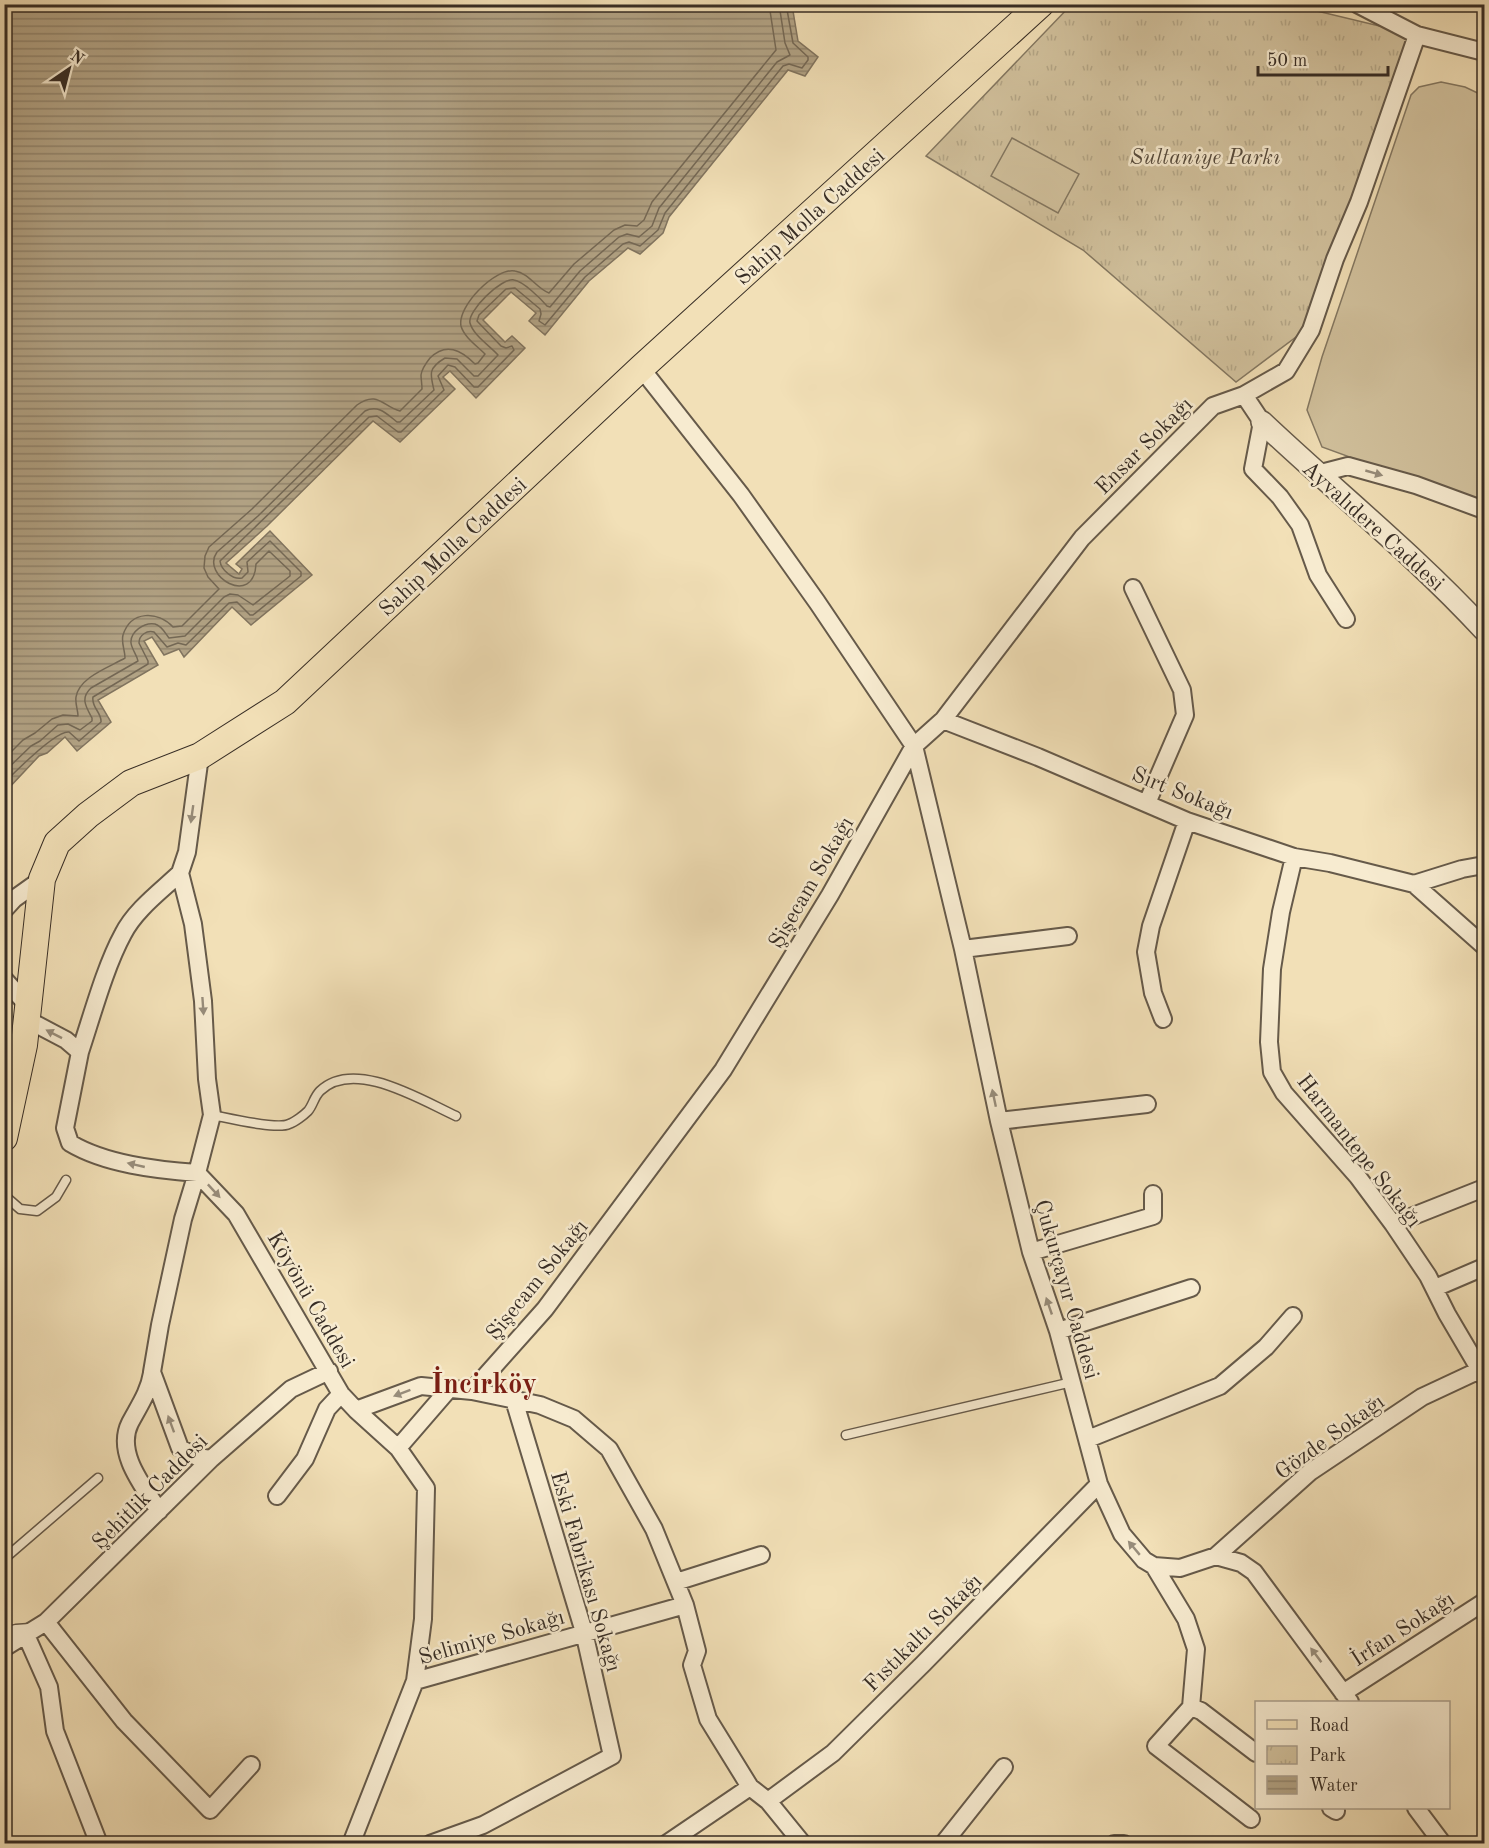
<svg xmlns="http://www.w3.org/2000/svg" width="1489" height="1848" viewBox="0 0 1489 1848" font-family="'Old Standard TT',serif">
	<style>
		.park { fill: url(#park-tufts); stroke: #847862; stroke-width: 1.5 }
		.pitch { fill: #d2c29e; stroke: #847862; stroke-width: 1.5 }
		.water { fill: url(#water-rules); stroke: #81745f; stroke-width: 1.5 }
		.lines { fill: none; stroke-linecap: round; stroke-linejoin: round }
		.shore { stroke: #746855; stroke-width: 1.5 }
		.service-casing { stroke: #665a4a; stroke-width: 11 }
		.minor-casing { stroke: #665a4a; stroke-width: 20 }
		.tertiary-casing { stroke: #665a4a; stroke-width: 24 }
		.primary-casing { stroke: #372d25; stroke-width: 28 }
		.service { stroke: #f7ebd0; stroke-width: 8 }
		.minor { stroke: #f7ebd0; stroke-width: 16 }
		.tertiary { stroke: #f7ebd0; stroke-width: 21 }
		.primary { stroke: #f2e0b7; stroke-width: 26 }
		.oneway { fill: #978c7a }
		.labels { text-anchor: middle; stroke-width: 5; stroke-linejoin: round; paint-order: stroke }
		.park-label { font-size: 22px; font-style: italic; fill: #564b3d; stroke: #f7ebd0 }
		.street-label { font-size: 22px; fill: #372d25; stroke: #f7ebd0 }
		.district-label { font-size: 28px; font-weight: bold; fill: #7a1f14; stroke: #f7ebd0 }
	</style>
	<defs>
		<pattern id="park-tufts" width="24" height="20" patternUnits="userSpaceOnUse" patternTransform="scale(1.5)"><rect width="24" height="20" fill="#d2c29e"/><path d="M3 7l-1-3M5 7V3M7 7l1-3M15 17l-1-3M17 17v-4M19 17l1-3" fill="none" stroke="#b5a788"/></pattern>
		<pattern id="water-rules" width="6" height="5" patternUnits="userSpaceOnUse" patternTransform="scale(1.5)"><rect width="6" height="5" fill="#b2a385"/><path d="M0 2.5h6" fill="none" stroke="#92856d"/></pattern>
	</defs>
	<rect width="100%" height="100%" fill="#f2e0b7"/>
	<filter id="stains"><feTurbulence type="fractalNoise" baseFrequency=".00333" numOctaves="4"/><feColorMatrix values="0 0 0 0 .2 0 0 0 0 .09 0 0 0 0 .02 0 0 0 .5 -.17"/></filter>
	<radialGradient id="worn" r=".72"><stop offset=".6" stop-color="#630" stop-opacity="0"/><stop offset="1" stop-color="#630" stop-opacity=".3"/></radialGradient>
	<path class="park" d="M1071,5H1292L1417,35L1300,334L1236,382L1083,250L926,156Z"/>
	<path class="pitch" d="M1441,82L1465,87L1484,96V506L1322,447L1307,410L1322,357L1411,95L1419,87Z
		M1012,138L1079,174L1058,213L991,176Z"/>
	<path class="water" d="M5,4L792,5L798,41L818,57L805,76L788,70L669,217L663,233L640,254L628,248L589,281L545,335L529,321L536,313L511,292L483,320L505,342L512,336L525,348L476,398L450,371L443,377L455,389L400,442L373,421L267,526L226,563L239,574L242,569L236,564L270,531L312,575L251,625L232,607L184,657L179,649L164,655L152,637L144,641L158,665L98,700L111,722L77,751L65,737L47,753L39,756L5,792Z"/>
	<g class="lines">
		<path class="shore" d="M4,759L23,740L35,733L52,719L63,715L78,716C78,710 75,704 76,697C79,677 110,667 125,658C125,650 121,643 123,635C131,610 158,611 173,627L182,626L219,589L208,577L204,568L205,556L209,547L252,509L357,405C378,390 383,407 400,411L422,389C422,384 421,379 421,375C422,368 426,363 430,358C446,342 461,350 475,364L478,363L485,354C477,346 464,337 461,326C457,306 496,267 515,271C529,273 537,289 549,293L574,264L614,230L625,225L637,226L644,220L652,202L776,50L769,4
			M4,772L31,746L40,741L58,725L68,724L80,730L92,721V718C86,707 80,698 91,688L138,661C137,655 132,650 131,643C130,632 144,622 155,624C162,626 165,633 169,638L185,636L224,597L230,594L238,595L253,605L290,576V571L269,551L256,564C254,608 200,576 217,552L258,516L365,411C378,404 387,414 397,422H400L434,390C430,374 428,368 445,358L457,359L474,376H478L498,355C490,346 473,335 470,323C467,311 502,277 514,280C523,281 541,299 547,306L550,307L580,271L619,237L627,234L639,237L652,226L659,208L777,62L790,55L785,43L779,4
			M4,783C15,772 56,730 69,732L79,741L101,722C102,713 91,707 93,697L148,664V661L139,643C139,635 147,630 154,632L167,647L178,643L186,645L229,603L237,602L250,615H253L301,576V572L270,541L247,562L248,572L242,578C233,580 221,570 220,561L369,417L377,416L398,432H401L444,390L438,376L448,365L455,367L474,387H478L514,350L512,346L506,348L501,346L477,321L479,315L506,289L515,288L540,309L541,314L539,321L545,325L585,277L623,244L629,242L640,246L658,230L665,213L783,66L789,64L802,68L808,60V57L793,43L786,4"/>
		<g class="service-casing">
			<path id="service" d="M212,1115C228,1118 277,1130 289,1124C295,1122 304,1115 308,1111C313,1105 314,1097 320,1091C354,1058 421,1100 456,1116
				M4,1195L20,1209L37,1211L56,1197L66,1180
				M846,1435L1072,1382
				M4,1559L98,1478
				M4,1632L16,1629L30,1628"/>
		</g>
		<g class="minor-casing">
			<path id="minor" d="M1357,4L1417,35L1484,52
				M641,368L741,495L817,602L914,746L963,949L999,1121L1031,1252L1058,1331L1099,1484L1122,1534L1144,1560L1154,1566L1180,1568L1216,1556L1241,1563L1254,1572L1350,1702
				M1244,395L1262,422L1253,469L1280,497L1300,525L1318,575L1346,619
				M1317,474L1348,466L1416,485L1484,510
				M1133,588L1182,690L1185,715L1147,803
				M943,720L1038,757L1187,821L1294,857L1330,863L1414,884L1484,946
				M200,756L187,852L180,873L193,924L203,1001L207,1079L212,1115L197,1173L236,1214L341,1394L356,1410L398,1448L426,1488L423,1619L415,1681L351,1844
				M1294,857L1281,912L1272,969L1269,1042L1272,1072L1284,1093L1358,1177L1393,1224L1428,1276L1447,1314L1484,1377
				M1414,884L1462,869L1484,865
				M4,910L14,899L42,879
				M963,949L1068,936
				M4,979L29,1007
				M1163,1019L1153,993L1146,952L1151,926L1187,821
				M28,1020L66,1040L80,1052L65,1128L70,1143C105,1164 156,1170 197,1173L183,1219L160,1325L152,1372L180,1448L197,1457L211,1459
				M80,1052C92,1016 105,967 123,934C135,910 161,891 180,873
				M999,1121L1147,1104
				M1393,1224L1484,1188
				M1031,1252L1153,1216V1194
				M1435,1288L1484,1267
				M1058,1331L1191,1288
				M152,1373C149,1392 139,1406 130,1423C115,1453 144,1487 159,1511
				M472,1391L545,1309L723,1070L830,895L914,746L943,720L1082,538L1213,406L1244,395L1286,371L1311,330L1335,259L1359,202L1417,35
				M356,1410L421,1386L472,1391L540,1405L574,1419L609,1449L654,1529L685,1605L697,1651L692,1665L708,1719L750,1787L768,1801L803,1844
				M1088,1439L1220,1386L1266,1347L1293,1316
				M398,1448L449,1389
				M277,1496L305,1459L327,1409L341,1394
				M1216,1556L1310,1472L1422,1397L1484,1368
				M1154,1566L1186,1619L1196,1649L1191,1707L1201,1711L1256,1753
				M676,1582L761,1555
				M46,1622L124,1721L210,1810L251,1765
				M26,1635L49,1687L55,1731L99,1844
				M4,1648L46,1622L211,1459L291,1389L329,1371
				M415,1681L685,1605
				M1343,1693L1484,1602
				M1191,1707L1156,1746L1251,1819
				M768,1801L833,1753L923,1664L1099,1484
				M1331,1808L1336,1811
				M1416,1808L1443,1844
				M430,1844L483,1825L612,1756L584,1632L514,1400
				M666,1844L750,1787
				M943,1844L1004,1767
				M1114,1844H1124"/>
		</g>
		<g class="tertiary-casing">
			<path id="tertiary" d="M1262,422C1336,492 1416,556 1484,630"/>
		</g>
		<g class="primary-casing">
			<path id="primary" d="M4,1138L24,1045L42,879L57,843L88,815L131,783L200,756L285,702L641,368L1041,4"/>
		</g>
		<use href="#service" class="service"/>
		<use href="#minor" class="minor"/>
		<use href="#tertiary" class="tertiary"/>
		<use href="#primary" class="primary"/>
	</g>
	<defs><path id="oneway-solid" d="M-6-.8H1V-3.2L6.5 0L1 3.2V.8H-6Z" transform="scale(1.5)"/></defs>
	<g class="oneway">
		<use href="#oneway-solid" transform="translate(1374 473) rotate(16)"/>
		<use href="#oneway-solid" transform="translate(192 814) rotate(98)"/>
		<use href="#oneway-solid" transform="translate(203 1006) rotate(86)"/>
		<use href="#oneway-solid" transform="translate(54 1034) rotate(-153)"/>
		<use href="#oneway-solid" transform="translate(994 1098) rotate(-102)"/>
		<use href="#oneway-solid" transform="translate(136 1165) rotate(-167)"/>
		<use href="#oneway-solid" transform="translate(214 1191) rotate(47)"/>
		<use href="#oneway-solid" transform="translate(1049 1306) rotate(-109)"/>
		<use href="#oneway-solid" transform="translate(402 1393) rotate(159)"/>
		<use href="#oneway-solid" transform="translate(171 1424) rotate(-110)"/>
		<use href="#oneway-solid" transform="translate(1134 1548) rotate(-130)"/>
		<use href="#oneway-solid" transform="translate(1316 1655) rotate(-127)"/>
	</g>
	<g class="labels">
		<g class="park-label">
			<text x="1205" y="164">Sultaniye Parkı</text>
		</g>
		<g class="street-label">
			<text transform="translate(809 216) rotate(-42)" y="8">Sahip Molla Caddesi</text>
			<text transform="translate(1143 445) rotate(-45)" y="8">Ensar Sokağı</text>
			<text transform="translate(1374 525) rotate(42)" y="8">Ayvalıdere Caddesi</text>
			<text transform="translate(452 546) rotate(-43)" y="8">Sahip Molla Caddesi</text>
			<text transform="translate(1183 792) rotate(22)" y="8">Sırt Sokağı</text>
			<text transform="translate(810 882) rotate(-60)" y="8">Şişecam Sokağı</text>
			<text transform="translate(1360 1150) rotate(52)" y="8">Harmantepe Sokağı</text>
			<text transform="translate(536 1279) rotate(-51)" y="8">Şişecam Sokağı</text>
			<text transform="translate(1068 1289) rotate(74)" y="8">Çukurçayır Caddesi</text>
			<text transform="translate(312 1299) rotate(60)" y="8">Köyönü Caddesi</text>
			<text transform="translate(1329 1436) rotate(-36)" y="8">Gözde Sokağı</text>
			<text transform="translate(149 1491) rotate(-45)" y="8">Şehitlik Caddesi</text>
			<text transform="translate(587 1571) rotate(74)" y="8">Eski Fabrikası Sokağı</text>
			<text transform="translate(1402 1628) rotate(-33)" y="8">İrfan Sokağı</text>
			<text transform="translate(922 1632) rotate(-45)" y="8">Fıstıkaltı Sokağı</text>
			<text transform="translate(491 1636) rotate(-16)" y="8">Selimiye Sokağı</text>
		</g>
		<g class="district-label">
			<text x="484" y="1393">İncirköy</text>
		</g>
	</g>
	<rect width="1489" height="1848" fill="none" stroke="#f2e0b7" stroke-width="24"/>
	<rect x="6" y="6" width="1477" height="1836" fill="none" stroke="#372d25" stroke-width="3"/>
	<rect x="12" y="12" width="1465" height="1824" fill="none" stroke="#372d25" stroke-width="1.5"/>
	<rect x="1255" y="1701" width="195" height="108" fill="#f7ebd0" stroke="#aa9f8c" stroke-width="1.5"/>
	<rect x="1267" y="1720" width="30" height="9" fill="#f2e0b7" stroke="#aa9f8c" stroke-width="1.5"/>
	<text x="1309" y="1731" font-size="18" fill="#372d25">Road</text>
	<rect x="1267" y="1746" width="30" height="18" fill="url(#park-tufts)" stroke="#aa9f8c" stroke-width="1.5"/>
	<text x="1309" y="1761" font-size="18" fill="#372d25">Park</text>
	<rect x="1267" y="1776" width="30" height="18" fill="url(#water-rules)" stroke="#aa9f8c" stroke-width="1.5"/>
	<text x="1309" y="1791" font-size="18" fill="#372d25">Water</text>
	<g transform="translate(69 69) rotate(35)" stroke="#f7ebd0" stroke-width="4.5" paint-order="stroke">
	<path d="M0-4.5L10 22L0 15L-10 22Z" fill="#372d25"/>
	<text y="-9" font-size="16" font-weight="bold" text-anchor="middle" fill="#372d25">N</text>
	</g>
	<path d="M1258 66v9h130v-9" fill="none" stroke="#372d25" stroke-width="3"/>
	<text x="1267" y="66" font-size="18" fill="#372d25" stroke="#f7ebd0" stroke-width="4.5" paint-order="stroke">50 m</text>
	<rect width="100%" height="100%" filter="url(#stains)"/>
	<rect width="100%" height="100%" fill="url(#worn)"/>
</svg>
